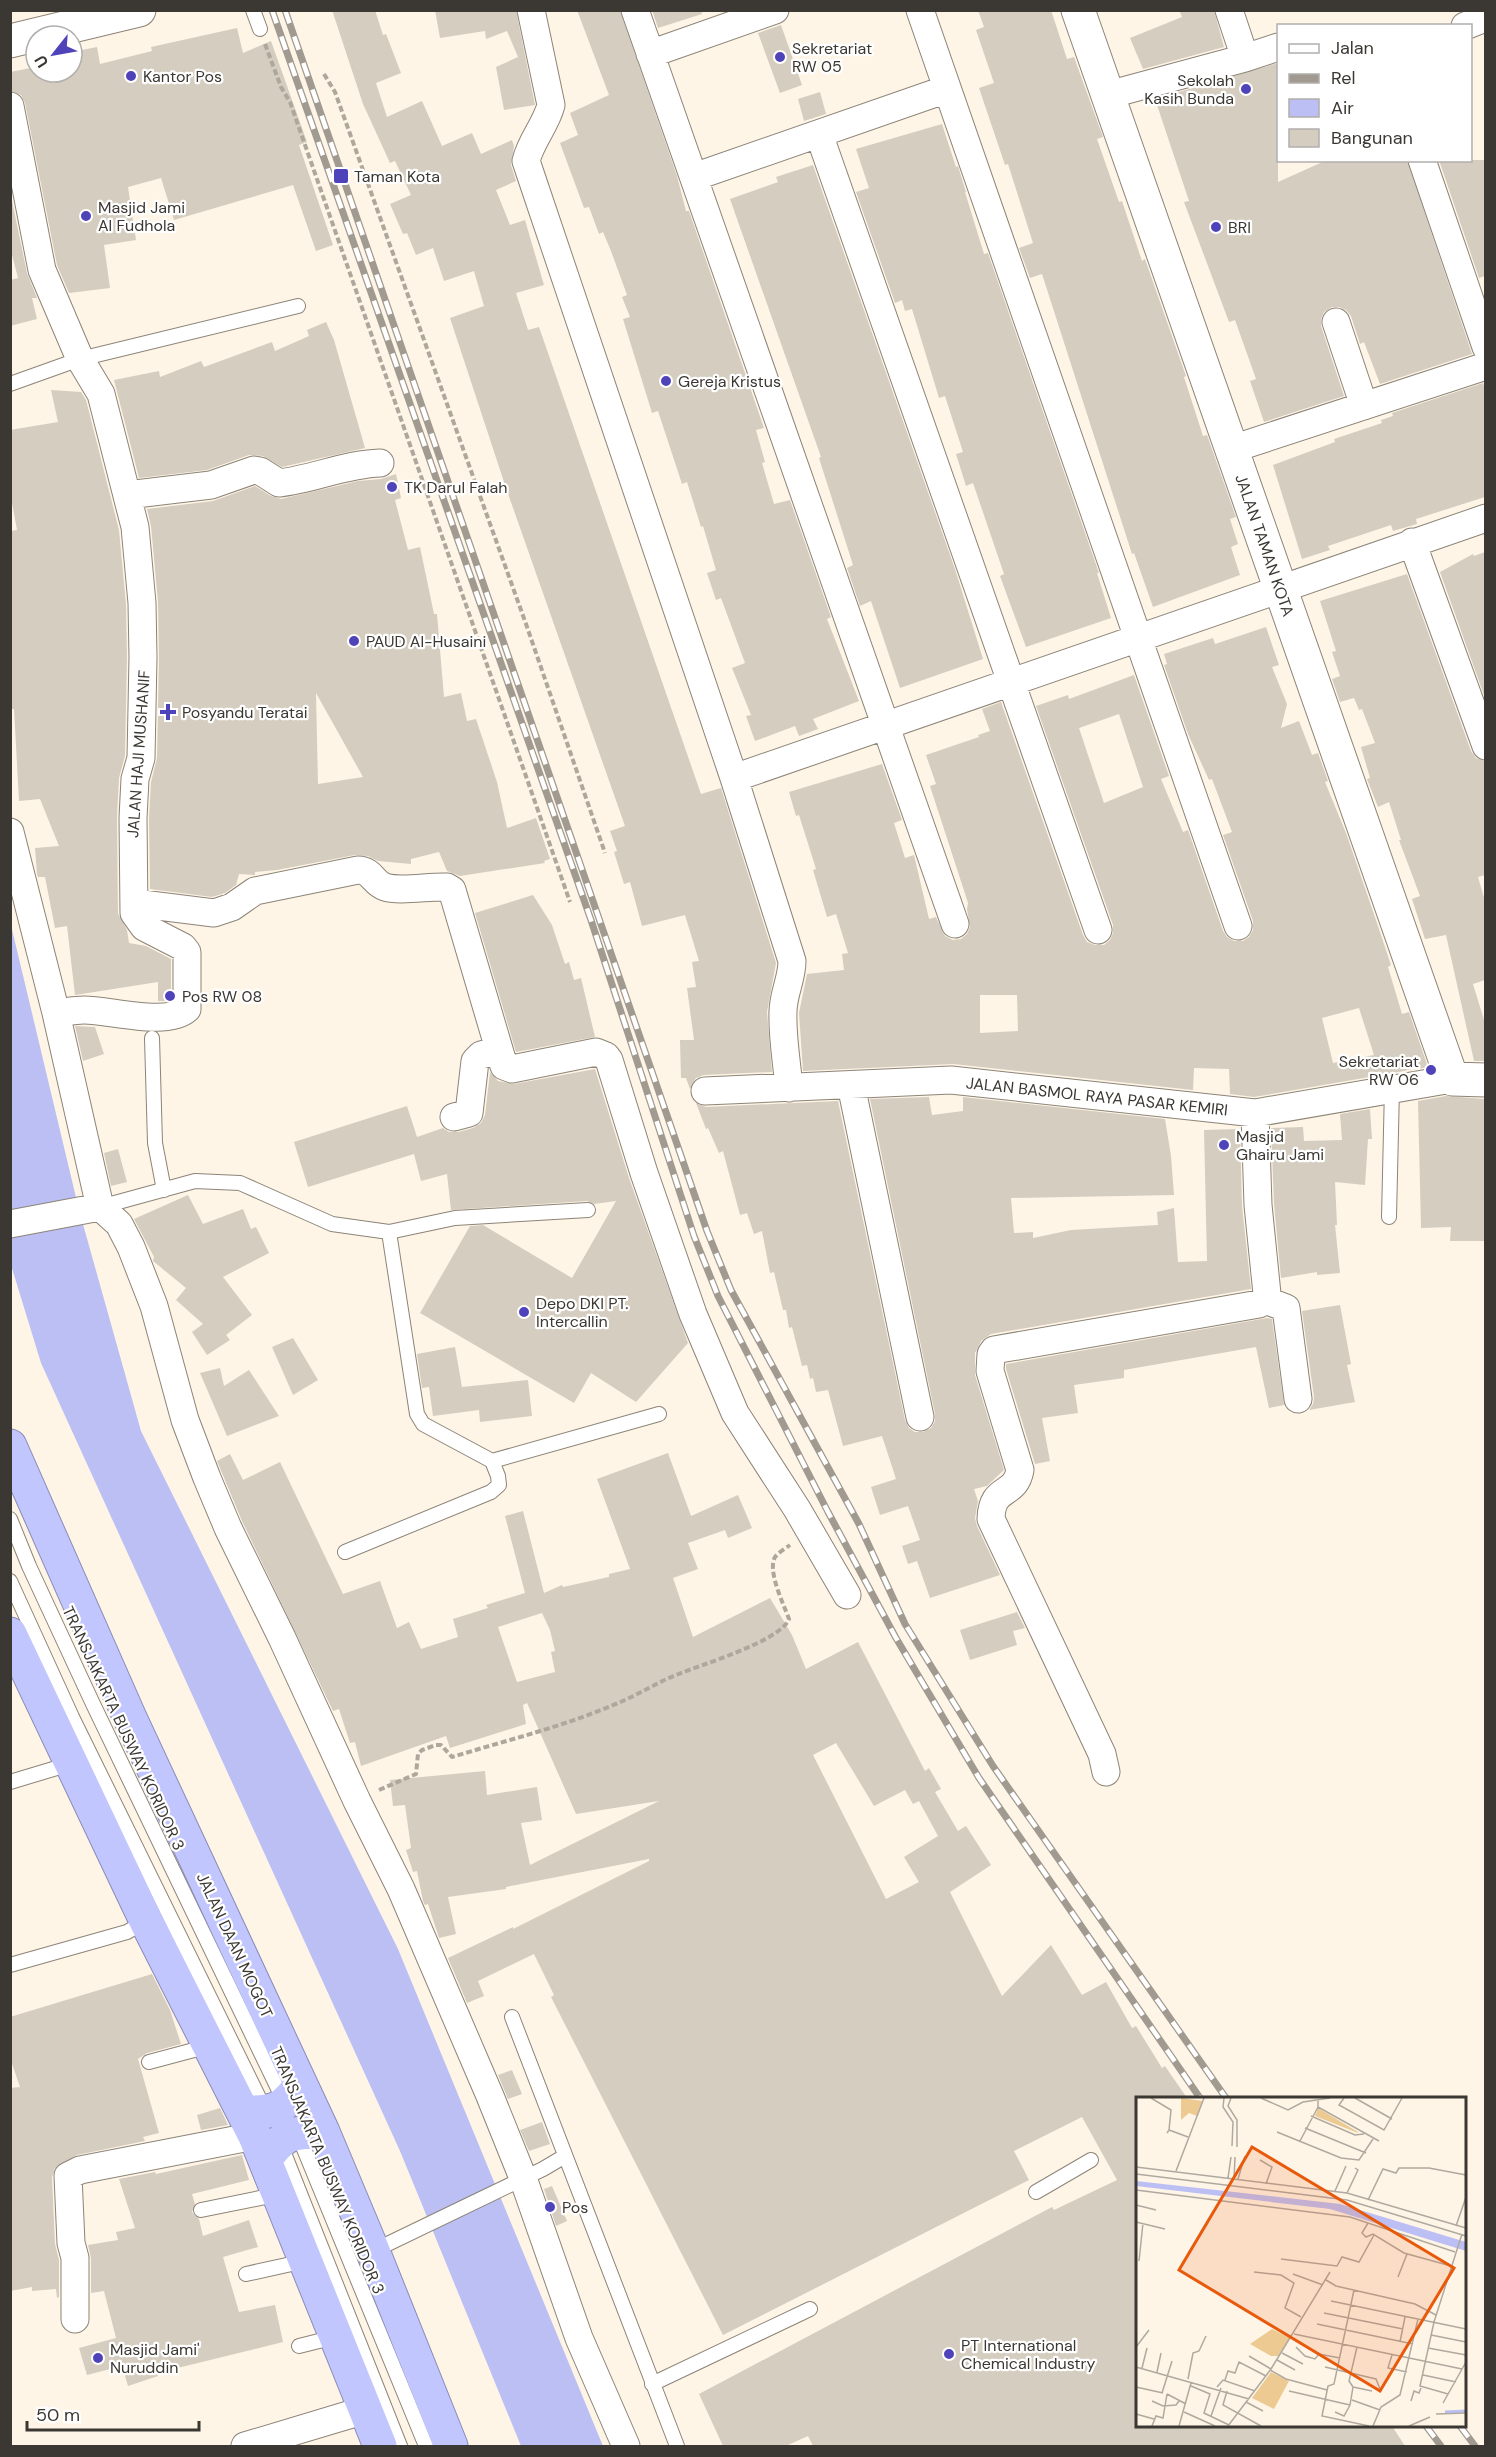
<svg xmlns="http://www.w3.org/2000/svg" width="1496" height="2457" viewBox="0 0 1496 2457" font-family="'DM Sans',sans-serif">
	<style>
		.water { fill: #bbbff4 }
		.building { fill: #d5cdbf; fill-rule: evenodd }
		.lines { fill: none; stroke-linecap: round; stroke-linejoin: round }
		.service-casing { stroke: #8c8477; stroke-width: 16 }
		.minor-casing { stroke: #8c8477; stroke-width: 29 }
		.tertiary-casing { stroke: #8c8477; stroke-width: 35 }
		.trunk-casing { stroke: #898bb6; stroke-width: 35 }
		.path { stroke: #aea79c; stroke-width: 4; stroke-dasharray: 6 3; stroke-linecap: butt }
		.service { stroke: #fff; stroke-width: 14 }
		.minor { stroke: #fff; stroke-width: 27 }
		.tertiary { stroke: #fff; stroke-width: 33 }
		.trunk { stroke: #c2c6fe; stroke-width: 33 }
		.rail-casing { stroke: #a09a90; stroke-width: 7 }
		.rail { stroke: #fff; stroke-width: 4.5; stroke-dasharray: 14; stroke-linecap: butt }
		.poi-dot { fill: #4f43ba; stroke: #fff; stroke-width: 2 }
		.labels { text-anchor: middle; stroke-width: 4.5; stroke-linejoin: round; paint-order: stroke }
		.poi-label { font-size: 16px; fill: #3b3732; stroke: #fff; text-anchor: start }
		.street-label { font-size: 16px; fill: #3b3732; stroke: #fff }
		.inset-river { fill: none; stroke: #bbbff4; stroke-width: 3 }
		.inset-road { fill: none; stroke: #b0a99f; stroke-width: 1.5 }
		.view { fill: #e8590c; fill-opacity: 0.15; stroke: #e8590c; stroke-width: 3 }
		.inset-edge { fill: none; stroke: #3b3732; stroke-width: 3 }
	</style>
	<rect width="100%" height="100%" fill="#fef5e7"/>
	<path class="water" d="M10,921L79,1210L141,1431L398,1949L603,2446H521L400,2151L41,1363L11,1265Z"/>
	<path class="building" d="M332,10H375L383,35L386,34L401,73L376,83L387,117L422,101L442,146L472,133L481,154L512,140L514,146L511,165L516,181L496,190L510,225L525,220L544,285L516,293L528,330L539,327L701,794L721,788L776,963L767,1012L772,1072L704,1075L696,1078L690,1089L686,1078H681L680,1040H694L687,988L696,987L692,962L699,961L685,915L642,926L630,882L624,884L614,852L617,851L610,831L625,826L506,488L450,318L484,306L474,271L444,281L433,248L416,255L407,233L403,234L390,204L411,195L395,161L390,163L363,104Z
		M435,10H516L535,105L504,110L496,67L518,57L507,31L486,39L485,31L440,38Z
		M577,10H620L677,176L686,211H689L764,428L756,430L765,462L762,463L774,504L790,500L831,617L827,619L859,701L813,719L818,729L799,736L795,726L755,741L746,716L751,715L732,668L745,663L721,598L716,600L707,573L716,570L703,526L701,527L687,482L682,484L658,411L652,413L623,319L630,317L622,297L627,295L611,251L603,232L599,234L589,207L584,208L560,143L578,135L570,113L609,95Z
		M652,10H701L702,14L658,28Z
		M978,10H1051L1067,59L1074,57L1103,137L1097,139L1119,202L1122,201L1142,261L1145,259L1186,376L1184,377L1203,436L1207,435L1236,517L1230,519L1238,544L1231,547L1240,575L1153,607L1134,553L1132,554L1042,274L1030,278L1019,248L1033,243L1008,164L1005,165L979,88L994,83L976,30L984,27Z
		M1179,10H1214L1224,47L1143,69L1130,38L1182,17Z
		M781,25L802,85L780,93L758,33Z
		M237,28L243,53L271,41L307,142L299,145L333,245L316,251L293,185L174,220L161,178L128,187L136,240L104,245L110,288L69,293L57,265L25,103L21,95L10,91V72L36,67V72H72V52L97,47L100,64L152,51L151,47Z
		M1278,63V182L1327,160H1407L1472,354L1380,384L1364,342L1360,344L1351,316L1346,310L1339,307H1332L1324,312L1321,319V326L1344,396L1264,422L1250,381L1256,379L1235,320L1229,322L1184,202L1189,201L1155,99Z
		M820,92L826,114L804,121L798,99Z
		M942,124L956,167L958,166L966,192H965L984,254L988,253L1099,573H1097L1111,618L1026,647L1000,576L1004,574L973,483L966,486L956,454L963,452L945,396L939,398L912,309L905,311L902,300L895,303L856,192L869,188L856,149Z
		M1439,160H1485V276L1479,278Z
		M813,165L955,569L983,659L900,688L871,601L860,606L847,568L853,565L819,458L821,457L730,199L778,182L776,177Z
		M10,191L27,273L37,298H32L37,319L10,326V280L18,278L10,247Z
		M326,322L334,340L365,448L282,467L263,456L249,455L207,470L139,478L114,380L159,371L160,377L201,361L204,367L272,342L275,351L309,336L307,330Z
		M1483,383L1485,389V497L1416,519L1417,524L1393,531L1391,525L1328,546L1330,550L1302,559L1273,465L1335,442L1334,439L1382,423L1381,420L1393,416L1392,413Z
		M51,390L81,392L86,400L119,530L126,604L127,657L125,756L119,778L117,817L118,913L127,930L129,943L146,946L171,959V1000L164,1001H158V982L75,995L67,926L55,928L45,877H38L37,874L35,848L59,846L40,799L19,801L14,709H10V531L17,530L10,492V430L58,422Z
		M396,474L401,498L395,500L408,550L420,547L434,614H437L444,697L461,693L467,721L476,719L497,782L507,828L536,818L550,859L544,861L545,863L460,876L447,871L439,852L411,859V864L378,861L368,856L355,855L277,870L255,872V875L239,874L236,885L225,893L212,897L150,889L149,818L151,782L157,758L159,657L158,602L151,526L147,509L213,501L255,486L271,496L281,499L358,481L381,479ZM316,693L363,777L318,784Z
		M1485,552V698L1440,572L1473,554L1474,556Z
		M1407,574L1471,751L1476,758L1485,761V875L1478,877L1485,901V980L1473,984L1485,1023V1061H1474L1446,935L1425,939L1412,899L1420,896L1399,840H1401L1389,802L1378,807L1367,779L1370,778L1361,747L1375,743L1362,709L1359,710L1354,698L1340,702L1332,679L1340,676L1332,652L1336,651L1320,601Z
		M1266,627L1279,665L1272,667L1287,704L1281,728L1299,721L1312,755L1318,753L1328,781L1325,782L1346,833L1377,923L1391,965L1388,967L1402,1014L1409,1012L1428,1067L1418,1069V1067L1404,1071L1254,1097L1230,1094L1229,1069L1194,1068L1193,1090L953,1064L803,1071L799,1013L807,974L844,970L842,954L848,953L836,914L827,917L813,870L816,869L799,815L796,816L789,792L882,764L902,820L894,823L905,858L914,855L929,919L936,917L945,936L953,940L961,939L967,934L970,927L967,909L968,903L930,786L936,784L926,755L979,737L978,735L990,731L982,709L1001,702L1083,935L1087,942L1095,945H1104L1110,940L1113,933V925L1036,706L1068,695L1069,699L1134,675L1169,776L1161,779L1183,832L1188,830L1223,931L1227,937L1234,941H1243L1249,937L1253,930V921L1223,835L1232,832L1212,779L1209,780L1188,734L1164,665L1167,664L1164,654L1213,638L1215,644ZM1119,714L1143,787L1104,803L1079,728ZM980,995H1017L1018,1031L980,1033ZM1359,1008L1374,1055L1333,1063L1322,1018Z
		M533,895L552,925L565,964L569,962L574,980L581,978L595,1037L516,1052L475,913Z
		M75,1026L95,1027L104,1054L83,1061Z
		M595,1069L629,1178L688,1343L636,1402L591,1373L574,1403L420,1313L470,1226L483,1225L572,1278L616,1201L594,1204L587,1201L451,1210L447,1174L421,1181L414,1154L308,1187L294,1142L407,1106L417,1137L443,1128L449,1132H458L473,1128L481,1123L485,1115L490,1072L498,1081L514,1084Z
		M1446,1096L1485,1099V1241H1450L1451,1227L1421,1228L1418,1101Z
		M929,1097L932,1115L963,1111V1097L1165,1119L1171,1156L1174,1195L1011,1198L1014,1233L1033,1232V1238L1071,1230L1158,1225L1157,1212L1174,1208L1178,1262L1207,1261L1204,1130L1240,1129L1242,1206L1251,1289L991,1334L981,1341L975,1353V1375L1004,1470L987,1486L974,1489L978,1501L975,1518L977,1526L1000,1575L930,1598L917,1561L908,1564L902,1546L920,1540L908,1506L880,1515L871,1487L896,1479L882,1436L843,1446L828,1390L816,1392L813,1378L810,1379L807,1365L802,1366L792,1327L789,1328L786,1310H783L774,1272L770,1273L762,1231L754,1234L747,1213L740,1215L723,1151L719,1153L708,1128L706,1129L696,1103L706,1107L838,1101L905,1420L909,1428L915,1432H923L931,1428L935,1421V1414L870,1099Z
		M1370,1109L1372,1139H1368L1365,1185L1335,1182L1337,1225H1335L1340,1273L1317,1275V1272L1281,1278L1274,1204L1271,1128L1303,1127L1304,1141L1342,1140L1340,1114Z
		M118,1149L127,1182L111,1186L104,1153Z
		M188,1195L203,1224L243,1209L251,1229L256,1227L269,1253L223,1277L252,1315L226,1335L230,1340L207,1355L192,1332L203,1324L176,1300L186,1288L153,1261L154,1257L134,1219Z
		M1340,1305L1351,1364L1347,1365L1355,1402L1309,1410L1313,1404L1314,1397L1302,1311Z
		M1267,1318L1272,1319L1284,1405L1269,1408L1256,1347L1124,1370V1378L1074,1385L1078,1413L1042,1418L1050,1461L1035,1464L1006,1369V1364Z
		M293,1338L318,1380L293,1395L272,1347Z
		M455,1347L462,1387L528,1380L532,1416L480,1422L479,1410L433,1416L429,1387L422,1388L417,1354Z
		M220,1368L224,1386L249,1370L279,1416L227,1436L200,1373Z
		M668,1453L691,1516L738,1495L752,1528L728,1538L725,1530L688,1543L698,1569L673,1578L693,1637L770,1598L792,1635L806,1669L858,1642L925,1771L929,1768L941,1789L935,1792L958,1831L966,1826L991,1865L950,1892L1002,1996L1051,1945L1082,1995L1106,1982L1132,2028L1136,2026L1162,2068L1165,2066L1187,2098H1137V2426H1392L1405,2446H813L808,2436L786,2446H723L699,2394L1052,2207L1054,2210L1117,2180L1082,2117L1014,2151L1029,2180L723,2335L551,1997L554,1995L534,1954L478,1981L484,1996L467,2003L448,1958L513,1927V1929L649,1861V1859L506,1887V1889L448,1897L456,1934L439,1938L428,1904L425,1905L423,1901L417,1871L413,1872L406,1850L411,1848L405,1805L393,1806L390,1780L485,1771L487,1795L537,1787L542,1820L521,1823L530,1865L659,1801L576,1814L527,1703L523,1705L526,1724L450,1748L446,1736L361,1766L355,1742L350,1743L339,1709L333,1711L242,1521L217,1461L230,1454L243,1480L280,1462L343,1594L380,1581L397,1628L409,1622L421,1649L458,1637L453,1619L488,1608L486,1605L525,1593L505,1516L523,1511L544,1593L562,1585L563,1587L609,1577V1574L630,1569L597,1479ZM542,1613L550,1630L555,1651L551,1652L555,1672L517,1682L498,1627ZM836,1743L874,1806L905,1790L913,1804L919,1801L938,1836L904,1857L919,1882L886,1899L813,1755Z
		M1017,1612L1025,1628L1013,1631L1017,1645L970,1660L960,1630Z
		M152,1974L170,2010L181,2044L147,2053L138,2059L159,2133L143,2137L145,2141L77,2155L55,2168L52,2177L55,2244L59,2260V2297L57,2298L56,2289L32,2291V2287L10,2291V2088L20,2087L10,2058V2017Z
		M512,2070L522,2094L508,2099L498,2075Z
		M220,2108L228,2125L201,2130L197,2115Z
		M542,2122L550,2144L529,2151L520,2130Z
		M242,2155L249,2180L192,2194L195,2204L192,2212L199,2219L203,2236L249,2220L258,2247L223,2257L239,2312L275,2305L283,2342L157,2373L158,2376L128,2386L122,2366L87,2375L79,2348L116,2338L104,2291L91,2293V2258L88,2245L118,2240L116,2232L135,2228L119,2179L155,2172L156,2174Z
		M552,2186L567,2221L556,2226L544,2189Z"/>
	<g class="lines">
		<g class="service-casing">
			<path id="service" d="M253,10L260,29
				M10,384L80,359L298,306
				M152,1038L155,1143L164,1190
				M100,1207L195,1181L240,1183L332,1224L389,1232L455,1218L588,1210
				M1389,1217L1392,1088
				M492,1461L659,1414
				M10,1519L29,1566L93,1704L285,2103
				M345,1552L491,1492L499,1485L498,1476L492,1461L423,1424L417,1414L389,1232
				M10,1581L72,1717L266,2112
				M10,1782L70,1764
				M10,1965L127,1932L146,1921
				M512,2017L677,2446
				M149,2062L209,2046
				M297,2132L426,2446
				M280,2143L400,2446
				M1036,2192L1091,2160
				M201,2210L280,2194
				M373,2251L543,2169L565,2156
				M246,2274L305,2261
				M299,2346L335,2337
				M652,2384L810,2309"/>
		</g>
		<g class="minor-casing">
			<path id="minor" d="M531,10L551,105C546,125 531,140 526,161L734,778L792,961C792,979 783,994 783,1012C782,1037 787,1063 789,1088
				M635,10L955,924
				M920,10L1238,926
				M1465,26L1485,18
				M650,54L775,10
				M1245,58L1278,47
				M1108,95L1245,58L1229,10
				M10,106L42,270L80,359L101,394L135,527L142,603L143,657L141,758L135,779L133,818L134,913L144,927L183,947L187,952V1009C167,1027 110,1010 84,1010C75,1010 65,1012 56,1013
				M819,134L1098,930
				M1422,160L1486,347
				M694,177L947,89
				M1336,322L1364,406
				M1232,449L1486,366
				M127,495L211,485L254,470L260,471L279,483C313,479 346,464 380,463
				M1412,542L1486,746
				M734,778L1486,518
				M10,832L56,1013L100,1207L119,1224L131,1247L154,1306L185,1420L207,1478L228,1528L282,1638L357,1801L401,1889L490,2096L523,2178L579,2338L626,2446
				M134,903L214,913L232,907L255,891L358,870C372,870 373,883 385,887C399,892 430,886 447,887L452,890L504,1066L512,1069L596,1052L606,1056L609,1060L644,1173L693,1314L735,1413L797,1509L847,1595
				M851,1085L920,1417
				M705,1091L951,1080L1255,1113L1452,1079
				M454,1117L469,1113L475,1061L481,1055L499,1050
				M10,1224L100,1207
				M1265,1300L1286,1308L1298,1399
				M1106,1772L1102,1754L991,1519C992,1484 1015,1498 1020,1470L990,1371L991,1354L994,1350L1259,1304L1265,1300L1267,1294L1258,1205L1255,1113
				M75,2319V2258L71,2243L68,2176L80,2170L255,2136
				M245,2446L365,2410"/>
		</g>
		<g class="tertiary-casing">
			<path id="tertiary" d="M1078,10L1452,1079L1486,1080
				M10,41L139,10"/>
		</g>
		<g class="trunk-casing">
			<path id="trunk" d="M10,1446L130,1718L323,2132L373,2251L451,2446
				M10,1634L146,1921L255,2136L380,2446
				M243,2112C276,2113 281,2110 301,2085
				M265,2160C285,2133 290,2132 323,2132"/>
		</g>
		<path class="path" d="M265,44L281,87L290,102L570,902
			M324,74L335,92L526,624L605,853
			M379,1790L416,1774L418,1754L422,1750L436,1745H441L452,1757C508,1740 565,1726 618,1703C638,1695 656,1683 676,1675C700,1665 781,1641 789,1619C784,1605 767,1571 775,1557C779,1552 786,1548 790,1545"/>
		<use href="#service" class="service"/>
		<use href="#minor" class="minor"/>
		<use href="#tertiary" class="tertiary"/>
		<use href="#trunk" class="trunk"/>
		<g class="rail-casing">
			<path id="rail" d="M272,10L591,920L694,1236L718,1296L828,1512L896,1638L979,1778L1200,2098
				M285,10L707,1231L731,1290L859,1524L905,1624L993,1766L1226,2098
				M1426,2426L1441,2446
				M1460,2426L1475,2446"/>
		</g>
		<use href="#rail" class="rail"/>
	</g>
	<g class="poi-dot">
		<circle cx="780" cy="57" r="6"/>
		<circle cx="131" cy="76" r="6"/>
		<circle cx="1246" cy="89" r="6"/>
		<rect x="333" y="168" width="16" height="16" rx="3"/>
		<circle cx="86" cy="216" r="6"/>
		<circle cx="1216" cy="227" r="6"/>
		<circle cx="666" cy="381" r="6"/>
		<circle cx="392" cy="487" r="6"/>
		<circle cx="354" cy="641" r="6"/>
		<path d="M165 703h6v6h6v6h-6v6h-6v-6h-6v-6h6z"/>
		<circle cx="170" cy="996" r="6"/>
		<circle cx="1431" cy="1070" r="6"/>
		<circle cx="1224" cy="1145" r="6"/>
		<circle cx="524" cy="1312" r="6"/>
		<circle cx="550" cy="2207" r="6"/>
		<circle cx="949" cy="2354" r="6"/>
		<circle cx="98" cy="2358" r="6"/>
	</g>
	<g class="labels">
		<g class="poi-label">
			<text x="792" y="54">Sekretariat<tspan x="792" dy="18">RW 05</tspan></text>
			<text x="143" y="82">Kantor Pos</text>
			<text x="1234" y="86" text-anchor="end">Sekolah<tspan x="1234" dy="18">Kasih Bunda</tspan></text>
			<text x="354" y="182">Taman Kota</text>
			<text x="98" y="213">Masjid Jami<tspan x="98" dy="18">Al Fudhola</tspan></text>
			<text x="1228" y="233">BRI</text>
			<text x="678" y="387">Gereja Kristus</text>
			<text x="404" y="493">TK Darul Falah</text>
			<text x="366" y="647">PAUD Al-Husaini</text>
			<text x="182" y="718">Posyandu Teratai</text>
			<text x="182" y="1002">Pos RW 08</text>
			<text x="1419" y="1067" text-anchor="end">Sekretariat<tspan x="1419" dy="18">RW 06</tspan></text>
			<text x="1236" y="1142">Masjid<tspan x="1236" dy="18">Ghairu Jami</tspan></text>
			<text x="536" y="1309">Depo DKI PT.<tspan x="536" dy="18">Intercallin</tspan></text>
			<text x="562" y="2213">Pos</text>
			<text x="961" y="2351">PT International<tspan x="961" dy="18">Chemical Industry</tspan></text>
			<text x="110" y="2355">Masjid Jami'<tspan x="110" dy="18">Nuruddin</tspan></text>
		</g>
		<g class="street-label">
			<text transform="translate(1265 545) rotate(71)" y="6">JALAN TAMAN KOTA</text>
			<text transform="translate(138 754) rotate(-86)" y="6">JALAN HAJI MUSHANIF</text>
			<text transform="translate(1097 1096) rotate(6)" y="6">JALAN BASMOL RAYA PASAR KEMIRI</text>
			<text transform="translate(124 1728) rotate(65)" y="6">TRANSJAKARTA BUSWAY KORIDOR 3</text>
			<text transform="translate(235 1945) rotate(65)" y="6">JALAN DAAN MOGOT</text>
			<text transform="translate(328 2170) rotate(67)" y="6">TRANSJAKARTA BUSWAY KORIDOR 3</text>
		</g>
	</g>
	<g transform="translate(1136 2097)">
		<rect width="330" height="330" fill="#fef5e7"/>
		<path d="M45,1L67,4L61,19L53,16L45,23ZM182,11L222,35V36L179,19ZM136,232L154,241L142,259H135L114,247ZM135,275L153,284L138,312L116,301Z" fill="#ecca92"/>
		<path d="M0,84L204,107L330,145V154L194,112L0,89Z" fill="#bbbff4"/>
		<path class="inset-river" d="M309,315L330,314"/>
		<path class="inset-road" d="M15,1L35,13L33,33M88,1L87,10L97,25L96,49M95,1L92,9L101,23V50M125,1L152,13L167,5L194,1M208,1L203,8L248,33L266,1M219,1L256,22M182,4V10L243,44M175,19L219,38L228,37M169,31L230,56M141,35L205,61L223,63L237,42M31,36L33,33L52,40M164,44L182,10M124,63L136,70L130,87M0,70L211,96L330,131M40,74L68,1M0,77L211,103L330,139M92,81L95,60M98,82L99,60M102,82L109,59M0,93L214,120L319,155M199,94L210,69M211,96L222,73L219,71M232,103L247,72L260,76L263,71H293L330,78M0,108L20,113M0,125L29,132M232,126L226,136L230,140L237,137L268,156L315,169M320,129L330,100M145,162L201,169L206,160L223,165L238,138M3,164L7,126M118,175L145,178L158,186L149,211L165,220M157,177L187,188M262,180L271,157M190,183L200,189L279,207L300,218M218,193L198,287L192,289L186,319L233,329M195,204L330,232M188,216L267,232M181,227L277,247M158,237L326,272M295,238L330,245M264,245L269,220M0,250L13,233M160,250L169,259L179,262L183,257L204,261M292,251L330,258M146,256L167,267M256,258L252,271L271,275M113,259L135,272M141,263L159,273M0,270L113,302M189,270L240,282L244,292M6,271L11,251M134,273L150,282L191,293M21,275L25,256M287,278L320,285M52,282L57,256L63,254L70,239M89,283L92,274L99,276L103,265L130,279M55,289L74,297L68,316L93,328M0,290L27,296M81,290L87,283L119,294M217,290L236,294M91,294L87,308L125,329M153,294L214,308M26,296L36,264M31,297L50,307M312,297L284,289L298,225L326,137M216,303L244,313M16,304L27,309L40,308L43,304M275,304L278,294L283,296L285,291M110,305L127,314M307,306L330,265M48,315L79,329M199,315L208,319L214,308L217,290L213,284L221,250M0,317L18,322M300,317L330,316M75,319L85,291M16,329L20,319L27,321L31,297M43,329L55,286M92,329L135,272L194,175M237,329L245,310L264,298L282,222M273,329L294,320"/>
		<path class="view" d="M116,50L318,171L244,294L43,173Z"/>
		<rect width="330" height="330" class="inset-edge"/>
	</g>
	<rect width="1496" height="2457" fill="none" stroke="#3b3732" stroke-width="24"/>
	<rect x="1277" y="24" width="195" height="138" fill="#ffffff" stroke="#b1afad" stroke-width="1.5"/>
	<rect x="1289" y="44" width="30" height="9" fill="#ffffff" stroke="#b1afad" stroke-width="1.5"/>
	<text x="1331" y="54" font-size="18" fill="#3b3732">Jalan</text>
	<rect x="1289" y="74" width="30" height="9" fill="#a09a90" stroke="#b1afad" stroke-width="1.5"/>
	<text x="1331" y="84" font-size="18" fill="#3b3732">Rel</text>
	<rect x="1289" y="99" width="30" height="18" fill="#bbbff4" stroke="#b1afad" stroke-width="1.5"/>
	<text x="1331" y="114" font-size="18" fill="#3b3732">Air</text>
	<rect x="1289" y="129" width="30" height="18" fill="#d5cdbf" stroke="#b1afad" stroke-width="1.5"/>
	<text x="1331" y="144" font-size="18" fill="#3b3732">Bangunan</text>
	<g transform="translate(54 54) rotate(239)"><circle r="28" fill="#ffffff" stroke="#b1afad" stroke-width="1.5"/>
	<path d="M0-4.5L10 22L0 15L-10 22Z" fill="#4f43ba"/>
	<text y="-9" font-size="16" font-weight="bold" text-anchor="middle" fill="#3b3732">U</text>
	</g>
	<path d="M27 2421v9h172v-9" fill="none" stroke="#3b3732" stroke-width="3"/>
	<text x="36" y="2421" font-size="18" fill="#3b3732" stroke="#ffffff" stroke-width="4.5" paint-order="stroke">50 m</text>
</svg>
